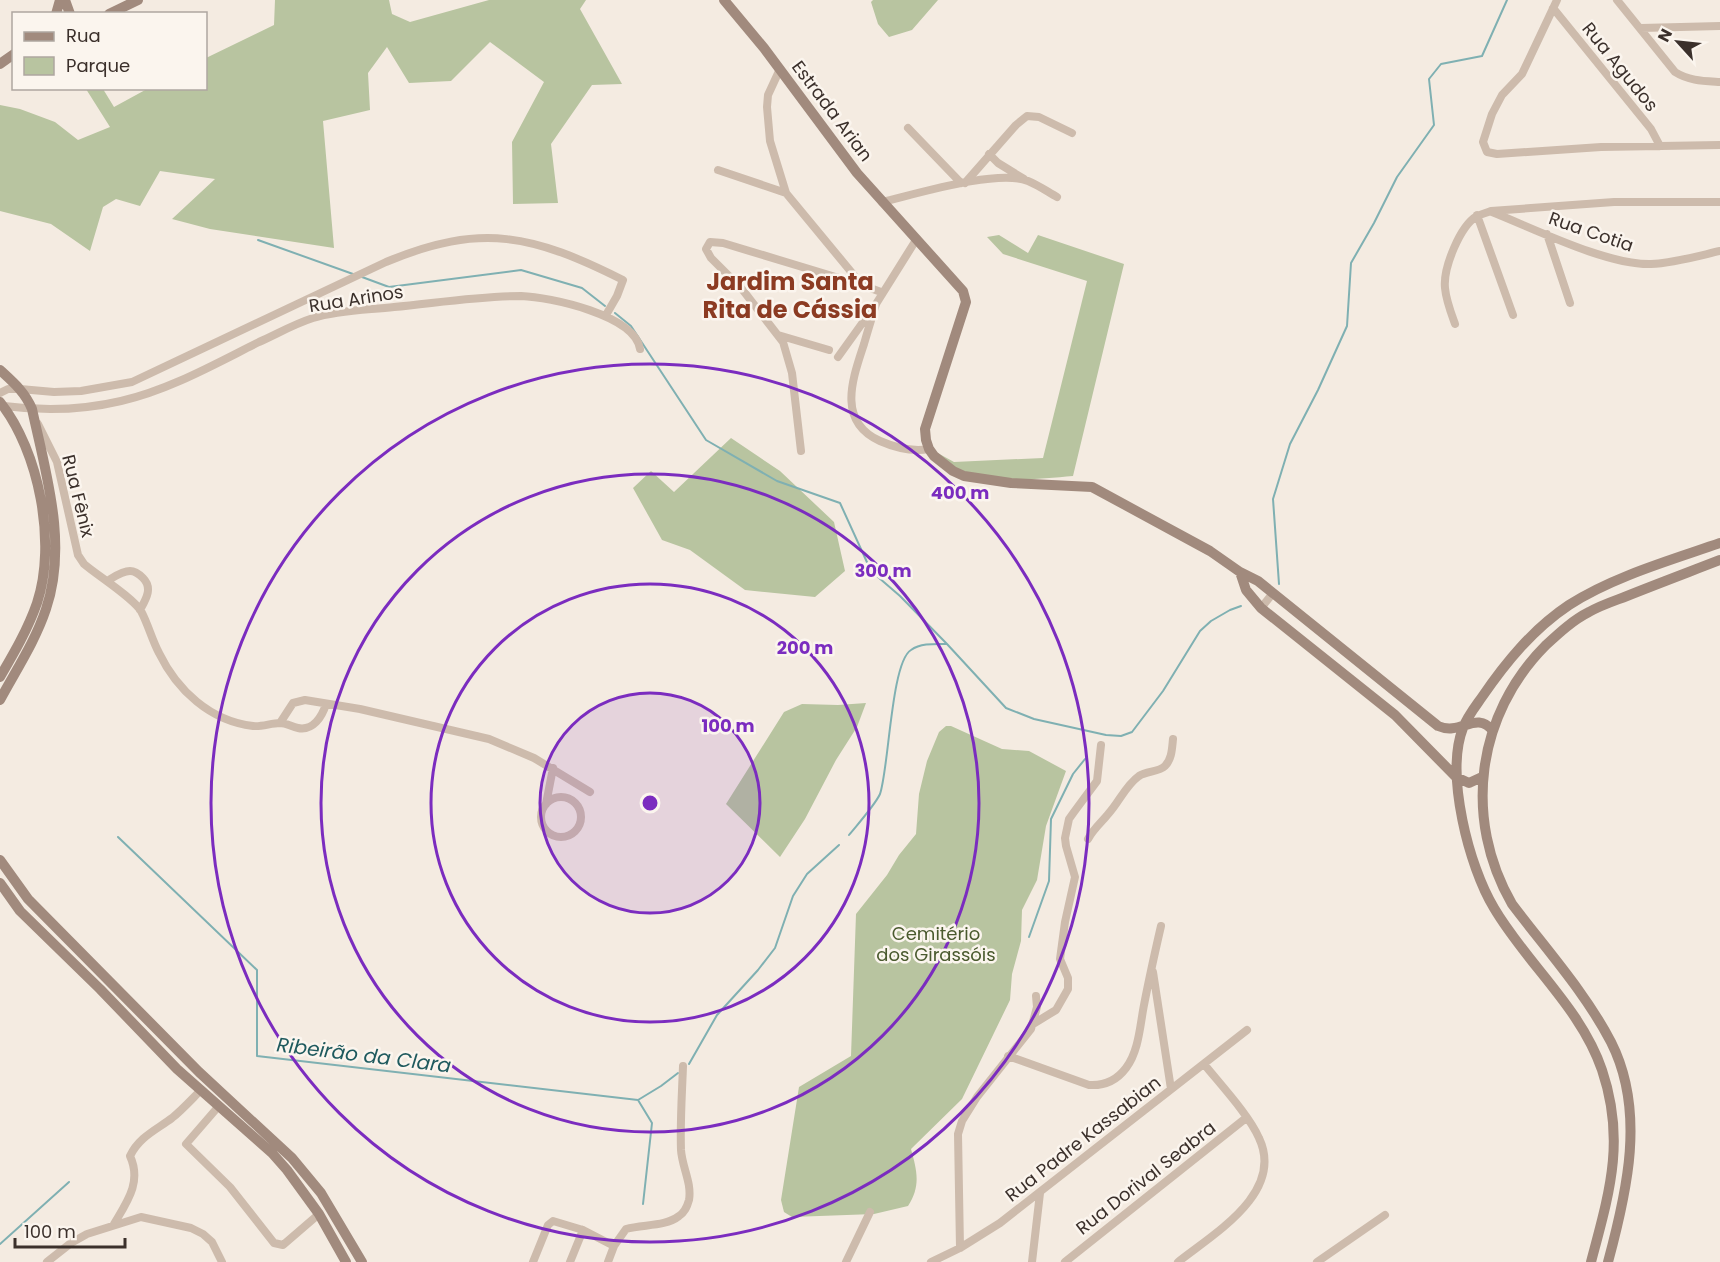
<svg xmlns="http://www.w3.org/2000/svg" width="1720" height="1262" viewBox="0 0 1720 1262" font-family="Poppins,sans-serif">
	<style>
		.green { fill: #b8c4a0 }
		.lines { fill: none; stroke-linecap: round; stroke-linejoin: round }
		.stream { stroke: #7fb0b2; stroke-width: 2 }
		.street { stroke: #cdbbac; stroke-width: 8 }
		.secondary { stroke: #a18a7d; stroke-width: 10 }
		.ring { fill: none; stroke: #7b2cbf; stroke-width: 3 }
		.labels { text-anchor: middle; stroke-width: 5; stroke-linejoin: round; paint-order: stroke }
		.street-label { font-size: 18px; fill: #3b302b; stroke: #fbf5ee }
		.park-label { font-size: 18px; fill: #4a5a2e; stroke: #fbf5ee }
		.water-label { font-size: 20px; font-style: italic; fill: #1f5a5e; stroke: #fbf5ee }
		.district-label { font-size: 24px; font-weight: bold; fill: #8c3b22; stroke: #fbf5ee }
		.centre { fill: #7b2cbf; stroke: #fbf5ee; stroke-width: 3 }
		.ring-label { font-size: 18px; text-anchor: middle; font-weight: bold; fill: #7b2cbf; stroke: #fbf5ee; stroke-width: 5; stroke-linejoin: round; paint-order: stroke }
	</style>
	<rect width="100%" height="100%" fill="#f4ebe1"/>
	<path class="green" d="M275,0H389L392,14L410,22L489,0H586L580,9L622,84L592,85L551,144L558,203L513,204L512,142L544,82L490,42L451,81L409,83L387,47L368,73L370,110L323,121L334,248L210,229L172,219L215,179L160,171L140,206L116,199L103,207L90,251L51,224L0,211V105L20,109L55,122L78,140L110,127L86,89H103L114,107L147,89L206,88V58L274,25Z
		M873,0H938L912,30L889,37L878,24L871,2Z
		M999,235L1028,253L1038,235L1124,264L1073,476C1039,479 993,484 960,472C951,468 942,457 934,451L954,462L1043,458L1087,281L1003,254L987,237Z
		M731,438L780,471L834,522L845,571L815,597L745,590L690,550L662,540L633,488L651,471L674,492Z
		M866,703L857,727L836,760L805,819L780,857L726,804L784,712L802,704L838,705Z
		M946,726H951L1002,749L1029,751L1066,771L1046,826L1037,880L1022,910L1021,941L1012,974L1010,1000L962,1099L911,1149C917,1171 921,1186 908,1206L874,1214L792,1217L784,1212L781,1200L799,1087L851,1056L856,914L887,875L899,855L916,834L919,794L927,761L939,732Z"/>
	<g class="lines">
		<path class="stream" d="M258,240L353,274
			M362,277L389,287L521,270L582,288L605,306
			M615,313L631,326L706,440L777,481L840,503L871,571L900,596L947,644
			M1279,584L1273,499L1290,444L1318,390L1347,326L1351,263L1374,223L1397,177L1434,125L1429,79L1441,64L1482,56L1507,0
			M849,835C857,825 875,805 880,794C889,768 891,662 911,650C921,643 935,644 947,644L1006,708L1034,719L1106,735L1121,736L1132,732L1163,691L1200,631L1211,621L1230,610L1241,606
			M118,837L257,970V1056L638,1100
			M1029,937L1049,881L1051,819L1073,774L1085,759
			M689,1064L717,1015L758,970L775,948L793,896L807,874L839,845
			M643,1204L652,1123L638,1100L661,1086L678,1073
			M0,1244L69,1182"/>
		<path class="street" d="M1557,0L1522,74L1502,95L1492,114L1483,142L1487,152L1497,154L1601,147L1720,145
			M1617,0L1675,72C1689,81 1704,81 1720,82
			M1553,8L1651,129L1660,146
			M1641,28L1720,26
			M780,69L768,95L767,107L770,141L786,193L862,285L881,292
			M908,128L961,183
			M989,154L998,163L1024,179
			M718,170L786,193
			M965,183L1016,125L1027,116L1039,117L1072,133
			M882,202C916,194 997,169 1028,181C1038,185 1048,192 1057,197
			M1492,212C1535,229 1606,265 1651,264C1674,263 1698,256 1720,251
			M1477,215L1513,315
			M1547,234L1570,303
			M876,304C872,317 868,330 864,344C853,378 836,421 880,441C896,448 911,452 929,449
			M1455,324C1451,313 1446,300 1445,288C1443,268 1460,226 1477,216C1481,214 1486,213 1491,211L1614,202H1720
			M778,335L829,350
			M838,357L876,304L916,240
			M0,393L8,389H20L54,392L81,391L132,382L386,262C482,222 533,235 623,280L617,296L606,315
			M4,406C43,411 83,410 121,401C169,390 215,364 259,342C277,334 294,324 313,318C339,310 368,310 394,307C436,303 479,296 521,296C550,297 635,315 640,349
			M38,424L57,462L78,555L84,564C98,576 132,597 141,611C148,624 152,640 159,653C177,690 210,721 253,726C262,727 271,723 280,723C286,723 292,727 298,728C313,731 322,717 326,704
			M801,451L792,373L783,342L742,289L711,258L706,249L710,242L723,243L862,285
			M107,581C114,577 122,571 130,571C135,571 139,574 143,578C153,588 146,599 140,610
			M1261,608L1273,593
			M280,723L293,703L305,700L360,709L489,739L534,758L590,792
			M541 817a20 20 0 1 1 40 0a20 20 0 1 1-40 0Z
			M546,804L553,768
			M1088,839C1094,828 1102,822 1109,813C1119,802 1126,785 1139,776C1147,771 1159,772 1165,766C1172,759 1172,748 1173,739
			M1153,972L1171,1089
			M1033,1024L1056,1010L1068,989V978L1060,959L1065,922L1075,877L1066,846L1065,838L1069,819L1074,812L1097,781L1101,745
			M1008,1056L1089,1085C1104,1086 1117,1080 1126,1068C1139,1051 1140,1025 1144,1005C1149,979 1155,952 1161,926
			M218,1107L186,1144L230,1187L274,1243L283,1245L319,1214
			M114,1224C127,1202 142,1182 130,1156C139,1137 156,1130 172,1118C182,1110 191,1100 200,1091
			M960,1248L958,1134L962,1121L977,1097L1031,1029L1037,1007L1036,996
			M47,1262L71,1243L87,1234L141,1217L191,1228L203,1234L212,1242L222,1262
			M533,1262L548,1225L553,1221L583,1230L614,1246
			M570,1262L583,1230
			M608,1262L614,1246L626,1229C643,1224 665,1227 679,1216C685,1212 687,1207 689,1200C692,1183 682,1167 681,1150C680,1122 682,1094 683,1066
			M846,1262L870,1212
			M931,1262L960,1248L1000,1223L1247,1030
			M1032,1262L1040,1193
			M1065,1262L1246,1118
			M1178,1262C1213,1234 1285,1193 1259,1138C1249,1115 1220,1084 1204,1064
			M1317,1262L1385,1215"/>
		<path class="secondary" d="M65,0L70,14
			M724,0L764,48L857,173L963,291L966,302L925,429L926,440L929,449L934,456L953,471L964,476L1011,483L1092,487L1210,551L1240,572L1258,581L1438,726C1461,736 1476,710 1493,731
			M56,14L60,0
			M109,14L138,0
			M0,64L14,54
			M0,370C13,382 25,392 32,409C46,474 68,544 46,609C35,642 16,670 0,700
			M0,402C39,451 57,543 37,603C28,629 14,653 0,677
			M1240,572L1246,590L1261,608L1395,715L1456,777L1469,783L1482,777
			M0,860L28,899L199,1072L292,1158L321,1193L362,1262
			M0,883L20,911L100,989L177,1069L272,1153L287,1170L319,1214L346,1262
			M1591,1262C1609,1194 1626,1141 1602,1070C1581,1008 1527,964 1494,908C1469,867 1445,774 1463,728C1467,717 1475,707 1482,697C1506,662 1533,629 1569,605C1612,577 1671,560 1720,543
			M1608,1262C1627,1192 1646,1111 1611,1042C1585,992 1546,949 1512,904C1463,819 1476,715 1546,645C1559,633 1573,620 1589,612C1601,605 1614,601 1627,596C1657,584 1689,572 1720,560"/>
	</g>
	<circle cx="650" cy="803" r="110" fill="#7b2cbf" fill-opacity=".12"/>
	<g class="ring">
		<circle cx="650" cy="803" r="110"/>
		<circle cx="650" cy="803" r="219"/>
		<circle cx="650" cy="803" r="329"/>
		<circle cx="650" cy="803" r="439"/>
	</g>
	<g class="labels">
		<g class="street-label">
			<text transform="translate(1620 67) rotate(51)" y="6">Rua Agudos</text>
			<text transform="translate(832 111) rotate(53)" y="6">Estrada Arian</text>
			<text transform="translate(1591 232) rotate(19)" y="6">Rua Cotia</text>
			<text transform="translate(356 299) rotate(-9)" y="6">Rua Arinos</text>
			<text transform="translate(78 496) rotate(76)" y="6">Rua Fênix</text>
			<text transform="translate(1083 1139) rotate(-38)" y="6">Rua Padre Kassabian</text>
			<text transform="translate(1146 1178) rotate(-38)" y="6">Rua Dorival Seabra</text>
		</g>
		<g class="park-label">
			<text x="936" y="940">Cemitério<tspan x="936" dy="21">dos Girassóis</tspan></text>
		</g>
		<g class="water-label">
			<text transform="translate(364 1055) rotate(7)" y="7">Ribeirão da Clara</text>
		</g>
		<g class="district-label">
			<text x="790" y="290">Jardim Santa<tspan x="790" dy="28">Rita de Cássia</tspan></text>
		</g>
	</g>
	<circle cx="650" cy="803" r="9" class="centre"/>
	<g class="ring-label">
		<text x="960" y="499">400 m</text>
		<text x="883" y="577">300 m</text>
		<text x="805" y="654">200 m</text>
		<text x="728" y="732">100 m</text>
	</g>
	<rect x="12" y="12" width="195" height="78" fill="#fbf5ee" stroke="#aea6a0" stroke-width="1.5"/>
	<rect x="24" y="32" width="30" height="9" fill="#a18a7d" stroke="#aea6a0" stroke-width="1.5"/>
	<text x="66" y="42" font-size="18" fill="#3b302b">Rua</text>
	<rect x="24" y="57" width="30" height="18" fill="#b8c4a0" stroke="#aea6a0" stroke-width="1.5"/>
	<text x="66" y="72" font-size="18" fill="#3b302b">Parque</text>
	<g transform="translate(1678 42) rotate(297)" stroke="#fbf5ee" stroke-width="4.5" paint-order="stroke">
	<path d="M0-4.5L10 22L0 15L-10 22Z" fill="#3b302b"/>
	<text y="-9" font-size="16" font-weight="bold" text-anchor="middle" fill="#3b302b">N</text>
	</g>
	<path d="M15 1238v9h110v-9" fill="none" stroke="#3b302b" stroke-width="3"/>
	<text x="24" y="1238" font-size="18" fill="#3b302b" stroke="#fbf5ee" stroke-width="4.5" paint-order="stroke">100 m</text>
</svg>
